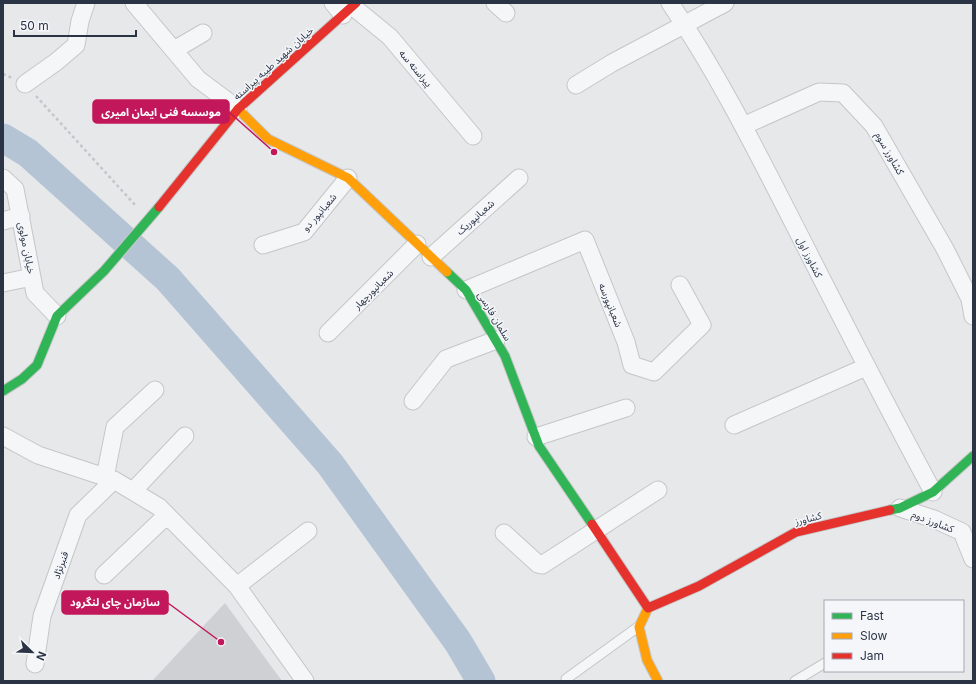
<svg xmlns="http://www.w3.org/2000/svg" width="976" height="684" viewBox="0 0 976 684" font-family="Inter,'Noto Sans Arabic',sans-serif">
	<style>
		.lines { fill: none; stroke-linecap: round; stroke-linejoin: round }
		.river { stroke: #b4c4d5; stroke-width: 29 }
		.building { fill: #ced0d3 }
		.lane-casing { stroke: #c4c6c8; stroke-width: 11 }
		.street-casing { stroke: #c4c6c8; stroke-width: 19 }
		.fast-casing { stroke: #c4c6c8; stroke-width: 11 }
		.slow-casing { stroke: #c4c6c8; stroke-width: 11 }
		.jam-casing { stroke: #c4c6c8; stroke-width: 11 }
		.path { stroke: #c5c6ca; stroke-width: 2.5; stroke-dasharray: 3 3; stroke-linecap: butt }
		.lane { stroke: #f5f6f7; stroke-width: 9 }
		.street { stroke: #f5f6f7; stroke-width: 17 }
		.fast { stroke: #30b455; stroke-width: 9 }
		.slow { stroke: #ff9f0a; stroke-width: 9 }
		.jam { stroke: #e5322d; stroke-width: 9 }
		.labels { text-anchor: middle; stroke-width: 3; stroke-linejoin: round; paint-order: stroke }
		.street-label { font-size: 10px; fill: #2b3445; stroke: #f4f6f9 }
		.leader { fill: none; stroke: #c2185b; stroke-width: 1.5 }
		.callout-dot { fill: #c2185b; stroke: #f4f6f9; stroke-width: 1.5 }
		.callout { fill: #c2185b; stroke: #c2185b; stroke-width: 1.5 }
		.callout-label { font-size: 11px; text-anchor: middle; font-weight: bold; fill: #fff }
	</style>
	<rect width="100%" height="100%" fill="#e6e8ea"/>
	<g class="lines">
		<path class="river" d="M3,138L28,153L168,279L330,464L458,642L481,681"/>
	</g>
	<path class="building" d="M225,603L282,681H152Z"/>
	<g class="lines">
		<g class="lane-casing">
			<path id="lane" d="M566,679L638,627
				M795,681L825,663"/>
		</g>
		<g class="street-casing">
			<path id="street" d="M134,3L198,79L238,109
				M333,3L343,15
				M495,3L506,13
				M670,3C721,78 761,160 802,240C845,325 888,408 933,492
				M352,6L390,37L473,136
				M174,50L203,33
				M25,84L56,62L76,45L80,21L86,3
				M576,85L612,63L725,3
				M743,126L819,92L843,93L874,126L945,249L970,299L973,316
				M3,178L15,189L35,293L57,316
				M3,221L21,216
				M263,245L304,232L348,178
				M431,257L519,178
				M3,283L32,277
				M466,290L585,240L626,342L632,365L654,372L702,325L680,285
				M328,333L417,244
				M413,401L446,359L496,340
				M734,425L866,367
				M3,436L38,455L114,480L159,507L237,586L305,681
				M536,437L626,408
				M105,477L115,427L155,390
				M133,491L185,436
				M900,508L934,519L962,532L973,559
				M504,533L538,564L542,565L658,490
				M104,575L167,515
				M237,586L308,531
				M35,664L42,616L78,515L114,480"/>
		</g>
		<g class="fast-casing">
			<path id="fast" d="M447,272L466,290L505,356L539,446L592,524
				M3,391L22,379L37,365L57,316L104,271L159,207
				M890,510L900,508L933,492L973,456"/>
		</g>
		<g class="slow-casing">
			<path id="slow" d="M238,109L268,139L348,178L447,272
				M648,608L639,627L647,660L658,681"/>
		</g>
		<g class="jam-casing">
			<path id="jam" d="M159,207L238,109L356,3
				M592,524L648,608
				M648,608L699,586L796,532L890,510"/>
		</g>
		<path class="path" d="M3,74L12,78
			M36,96L136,206"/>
		<use href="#lane" class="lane"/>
		<use href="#street" class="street"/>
		<use href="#fast" class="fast"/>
		<use href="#slow" class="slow"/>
		<use href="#jam" class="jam"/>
	</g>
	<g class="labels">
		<g class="street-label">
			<text transform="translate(273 63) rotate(-42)" y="4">خیابان شهید طیبه پیراسته</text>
			<text transform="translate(416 68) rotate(50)" y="4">پیراسته سه</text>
			<text transform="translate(890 153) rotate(60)" y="4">کشاورز سوم</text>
			<text transform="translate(319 212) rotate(-49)" y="4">شعبانپور دو</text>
			<text transform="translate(475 217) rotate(-42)" y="4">شعبانپوریک</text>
			<text transform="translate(27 248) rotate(79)" y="4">خیابان مولوی</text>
			<text transform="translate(810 257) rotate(63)" y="4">کشاورز اول</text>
			<text transform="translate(373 289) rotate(-45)" y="4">شعبانپورچهار</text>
			<text transform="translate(611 305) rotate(68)" y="4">شعبانپورسه</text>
			<text transform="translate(495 316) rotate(59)" y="4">سلمان فارسی</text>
			<text transform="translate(808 518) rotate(-14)" y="4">کشاورز</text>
			<text transform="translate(933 521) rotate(21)" y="4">کشاورز دوم</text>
			<text transform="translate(60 565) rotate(-70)" y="4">قنبرنژاد</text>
		</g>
	</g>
	<path class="leader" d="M274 152L229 112M221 642L168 603"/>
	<g class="callout-dot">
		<circle cx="274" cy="152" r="4"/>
		<circle cx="221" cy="642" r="4"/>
	</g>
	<g class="callout">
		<rect x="93" y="100" width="136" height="23" rx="4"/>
		<rect x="62" y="591" width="106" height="23" rx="4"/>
	</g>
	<g class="callout-label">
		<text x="161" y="116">موسسه فنی ایمان امیری</text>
		<text x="115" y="606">سازمان چای لنگرود</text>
	</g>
	<rect width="976" height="684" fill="none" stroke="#2b3445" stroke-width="8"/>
	<rect x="824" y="600" width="140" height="72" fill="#f4f6f9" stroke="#a4a8b1"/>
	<rect x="832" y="613" width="20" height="6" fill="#30b455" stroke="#a4a8b1"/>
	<text x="860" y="620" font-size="12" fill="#2b3445">Fast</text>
	<rect x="832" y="633" width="20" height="6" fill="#ff9f0a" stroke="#a4a8b1"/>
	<text x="860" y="640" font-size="12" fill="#2b3445">Slow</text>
	<rect x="832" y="653" width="20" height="6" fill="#e5322d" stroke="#a4a8b1"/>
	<text x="860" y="660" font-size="12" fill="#2b3445">Jam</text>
	<g transform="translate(32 652) rotate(113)" stroke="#f4f6f9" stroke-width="3" paint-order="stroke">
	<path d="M0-3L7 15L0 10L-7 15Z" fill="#2b3445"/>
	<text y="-6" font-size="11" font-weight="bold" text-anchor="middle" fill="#2b3445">N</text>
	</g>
	<path d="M14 30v6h122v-6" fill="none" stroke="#2b3445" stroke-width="2"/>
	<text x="20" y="30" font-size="12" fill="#2b3445" stroke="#f4f6f9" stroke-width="3" paint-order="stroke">50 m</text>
</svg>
